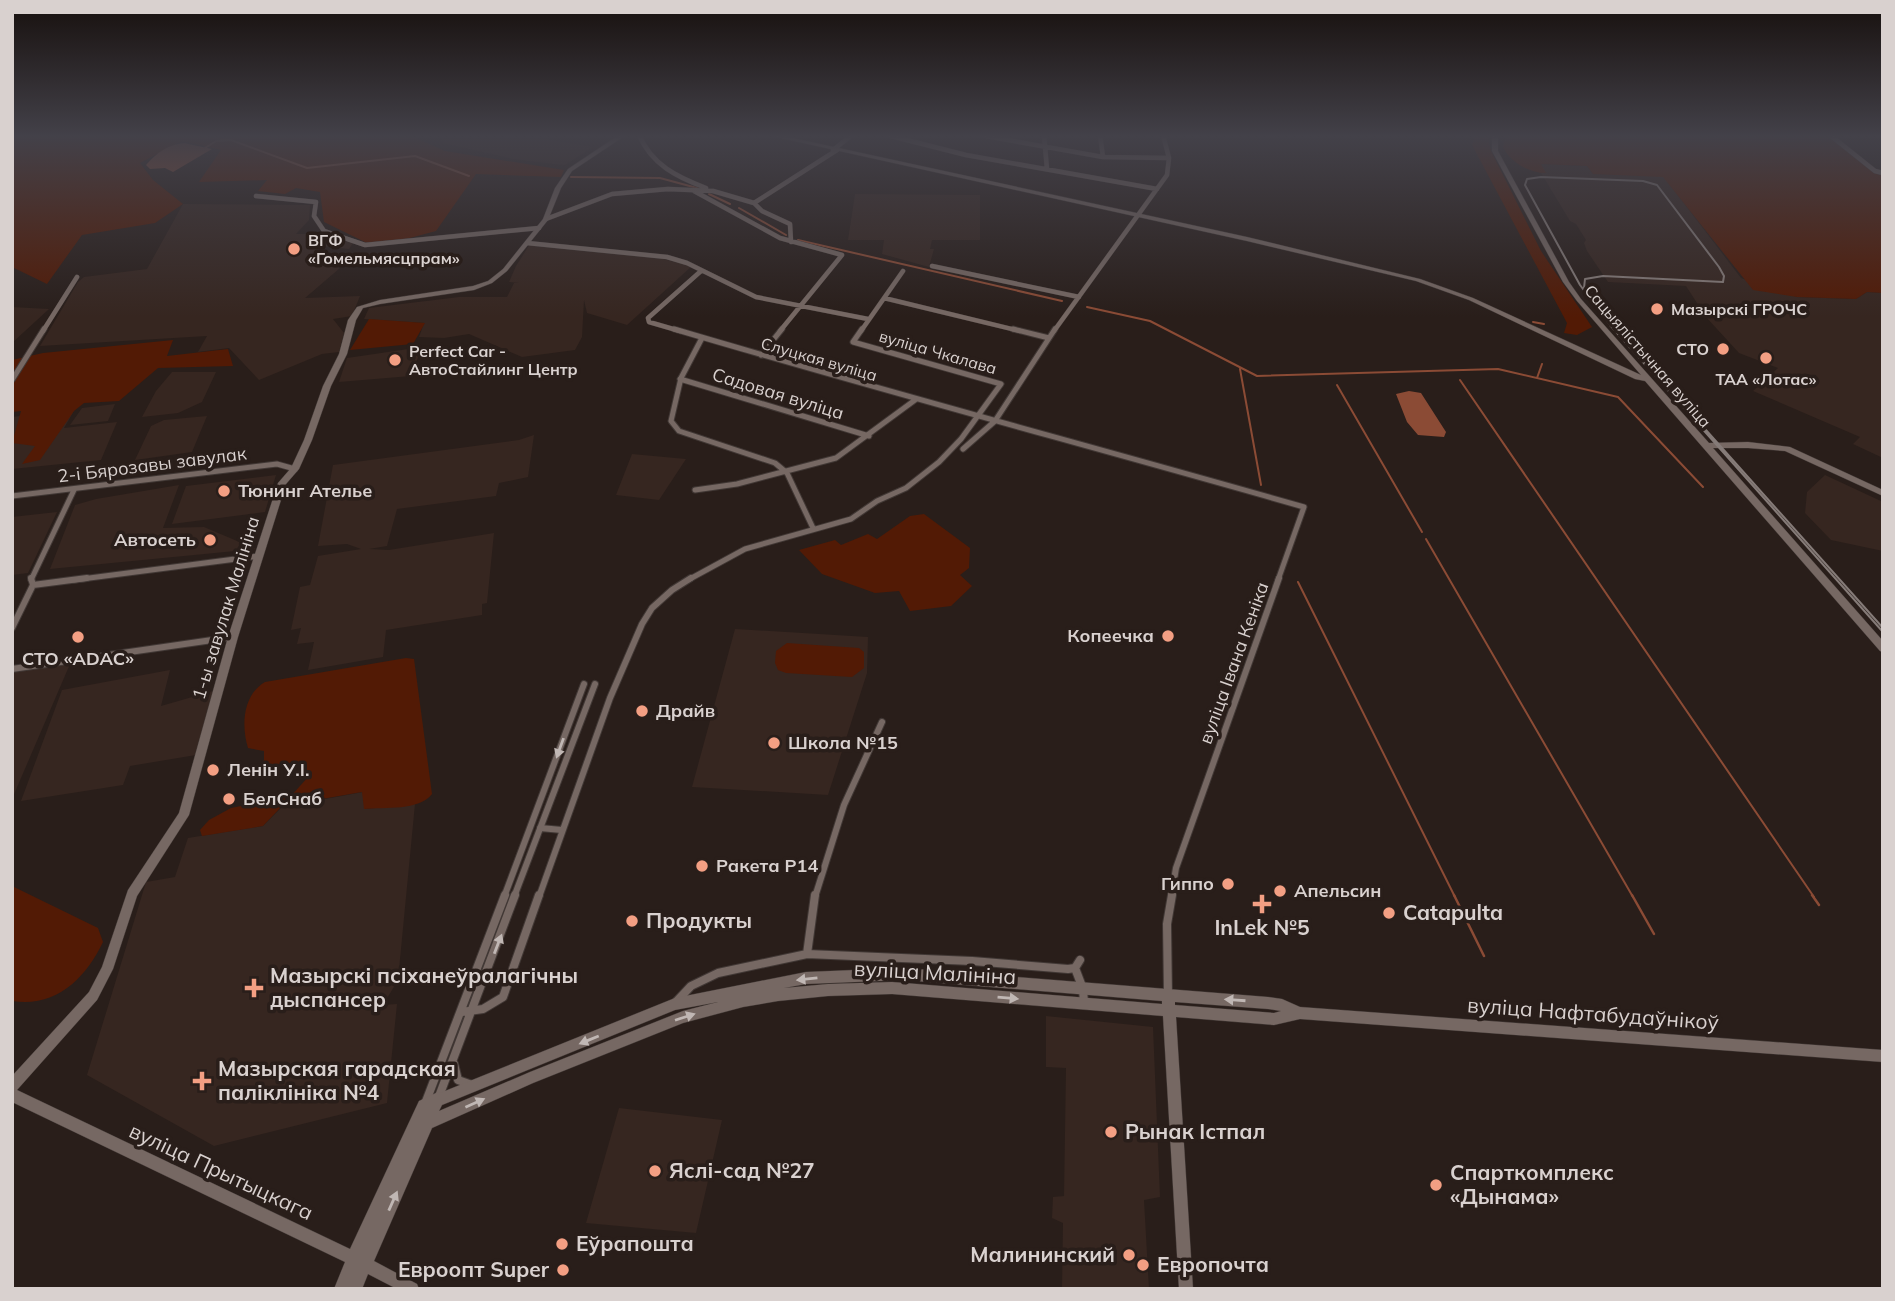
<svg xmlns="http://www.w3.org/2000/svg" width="1895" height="1301" viewBox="0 0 1895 1301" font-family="Mulish,sans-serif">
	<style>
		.built { fill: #362620 }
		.green { fill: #521a05 }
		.water { fill: #8b4b35 }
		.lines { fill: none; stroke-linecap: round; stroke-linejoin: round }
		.stream-far1 { stroke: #8b4b35; stroke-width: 2 }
		.stream { stroke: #8b4b35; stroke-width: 2.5 }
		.street-far3-casing { stroke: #413835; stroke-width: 5 }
		.street-far2-casing { stroke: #413835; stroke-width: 7 }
		.street-far1-casing { stroke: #413835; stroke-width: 8 }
		.street-casing { stroke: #413835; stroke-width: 10 }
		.secondary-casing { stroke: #413835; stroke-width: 1 }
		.street-far3 { stroke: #766863; stroke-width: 4.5 }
		.street-far2 { stroke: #766863; stroke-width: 5 }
		.street-far1 { stroke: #766863; stroke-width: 6 }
		.street { stroke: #766863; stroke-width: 8 }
		.secondary { fill: #766863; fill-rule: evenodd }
		.tram { stroke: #857b78; stroke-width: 2 }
		.oneway { fill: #c0b7b4 }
		.poi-dot { fill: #f39f83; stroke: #291e1a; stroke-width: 2.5 }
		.labels { text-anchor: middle; stroke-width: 7; stroke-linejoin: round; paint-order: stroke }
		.far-poi-label { font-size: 16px; font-weight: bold; fill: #d9d1cf; stroke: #291e1a; text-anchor: start }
		.far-street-label { font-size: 16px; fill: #d9d1cf; stroke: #291e1a }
		.street-label { font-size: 18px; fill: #d9d1cf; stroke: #291e1a }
		.poi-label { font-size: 18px; font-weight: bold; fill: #d9d1cf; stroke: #291e1a; text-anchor: start }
		.near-poi-label { font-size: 21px; font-weight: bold; fill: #d9d1cf; stroke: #291e1a; text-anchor: start }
		.near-street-label { font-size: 21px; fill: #d9d1cf; stroke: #291e1a }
	</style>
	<rect width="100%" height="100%" fill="#291e1a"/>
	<path class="built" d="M440,135H521L593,147L565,165L554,164L513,159L443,143Z
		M1540,164L1587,166L1593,174L1663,176L1741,278L1797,297L1856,299L1867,292L1883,293V458L1853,444L1860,437L1753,391L1778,368L1739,353L1706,317L1686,286L1608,282L1587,251L1584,243L1586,240L1576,224L1570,221L1541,173H1545Z
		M855,194L980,195V240H932L930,249H934L929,267L882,254L884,240H848Z
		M183,204L310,205L309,220L296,234H324L353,243L349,249L320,246L305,262L340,268L305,298L360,296L352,316L333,319L344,333L339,352L322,354L259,380L229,348L198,352L207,336L40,346L78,282L84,277L147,269Z
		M530,244L634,252L692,266L627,325L587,313L584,300L582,337L575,350L522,357L469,334L444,338L419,337L424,323L364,319L369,308L459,297H507L514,283H519L509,282L516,266Z
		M12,307L49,309L12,343Z
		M422,347L411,376L339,382L347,358Z
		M172,372H216L202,402L178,413L142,417L156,391Z
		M115,404L108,421L70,425L82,408Z
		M75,409L64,428L117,422L101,460L12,469V417Z
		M207,416L192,452L135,460L151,426L164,420Z
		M534,435L528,477L499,483L496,496L397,509L387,546L369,549L389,550L494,533L487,603L482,604V615L386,630L383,657L308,670L314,642L297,644L301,628L291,630L300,587L310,585L318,556L361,549L347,544L318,546L333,465L519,440Z
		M632,454L686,459L659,500L616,495Z
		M276,475L265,512L172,524L186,486Z
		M1825,475L1883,502V551L1831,540L1805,513L1807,492Z
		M179,485L163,528L204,527L256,549L50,569L75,505L96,499Z
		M57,512L28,573L12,575V517Z
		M735,629L868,637L867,673L828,795L692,787Z
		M70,664L12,799V672Z
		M170,670L161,706L213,691L196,755L130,766L123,785L21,801L62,690Z
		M363,792L365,809L415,804L398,980L383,1005L397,1004L387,1103L214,1146L87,1075L146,882L175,877L188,838L263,826L282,807Z
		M1046,1016L1153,1027L1160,1197L1144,1200L1149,1289H1062L1063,1223L1052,1218L1053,1197L1064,1196L1066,1068L1046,1067Z
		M619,1108L722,1120L696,1233L586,1223Z"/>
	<path class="green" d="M12,135H409L445,151L564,170L561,177L476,174L436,231L406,239L367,243L324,222L320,192L296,188L285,194L258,191L267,180L199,182L221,150L182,141L140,163L153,180L183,204L155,223L82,235L47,284L12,267Z
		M1476,135H1491L1489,142L1491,151L1541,251L1592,327L1577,335L1564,333L1567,323L1472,145Z
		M1506,135H1827L1873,172L1883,174V293L1867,292L1856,299L1797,297L1753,290L1663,177L1593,174L1587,166L1541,164L1546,173C1529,173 1510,162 1503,147Z
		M369,319L425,323L413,344L350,350Z
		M173,340L167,356L228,349L233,366L158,368L119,401L84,403L74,411L40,460L22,464L35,446L12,443L21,411L12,412V360L43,353Z
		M924,514L970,548L969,568L960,575L972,586L951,606L910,611L899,591L875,593L822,574L799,550L835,540L841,545L868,534L877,539L910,516Z
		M787,643L859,648L864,652V668L852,677L786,673L778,670L775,663L776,651Z
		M406,658L414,659L432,794C419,811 385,807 364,809L362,792L282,806L263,826L202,836L200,830L209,820L231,808L291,796L308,777L301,765L284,762L260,774L255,769L264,760V751L248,748C241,725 243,695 265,682Z
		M12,886L98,928L103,942C85,979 56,1008 12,1001Z"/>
	<path class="water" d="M184,143L212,149L173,172L165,168L150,169L146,165C156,153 169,144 184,143Z
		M1409,391L1421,393L1446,432L1444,437L1418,435L1407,422L1396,394Z"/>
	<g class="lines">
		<path class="stream-far1" d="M205,148L216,141L231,140L307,168L415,156L469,176
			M571,177L660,178L697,188
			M709,194L730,204
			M739,208L786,235
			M798,240L1062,301
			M1087,307L1150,321L1257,376L1498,369L1618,397L1703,487
			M1533,322L1544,324
			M1240,369L1261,485
			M1537,378L1542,364
			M1460,380L1814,897
			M1337,385L1422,532
			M1426,539L1633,897
			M1298,582L1455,897"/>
		<path class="stream" d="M1454,895L1484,956
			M1632,895L1654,934
			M1812,895L1819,905"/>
		<g class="street-far3-casing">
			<path id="street-far3" d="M639,135C652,165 677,177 706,188
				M887,135L966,155L1157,189
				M980,135L1103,157L1169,158
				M1044,135L1047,169
				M1100,135L1103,157
				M1830,135L1875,171L1883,173
				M833,150L852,135
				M694,191L780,238L842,255L780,331
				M256,196L316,202L314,216L324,231L365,245L539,228
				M546,219L612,194L668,189L713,191L754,203
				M791,242L790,224L762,211L754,203L837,150
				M527,243L667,257L687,263L756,297L868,319
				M932,266L1079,297
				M884,298L1020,331
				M43,331L77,277
				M680,331L649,322L648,318L701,271
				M861,331L903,271
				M1054,331L1167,175L1169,158L1163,135"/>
		</g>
		<g class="street-far2-casing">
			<path id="street-far2" d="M674,329C883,391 1094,447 1304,507L1278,580
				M1013,329L1049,338
				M702,338L681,378L671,421L679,431L775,463L787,473L813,528
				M761,355L782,329
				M680,379L869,436
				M12,380L44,329
				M963,449L995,421L1055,329
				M695,490L737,484L836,458L915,400
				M12,496L277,464L295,469
				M31,580L74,490
				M74,580L259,556
				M688,580L745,549L851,519L877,501L906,488L939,462L961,439L1001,384L853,342L862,329"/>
		</g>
		<g class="street-far1-casing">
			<path id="street-far1" d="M31,578L33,585L87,578
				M12,628L33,585
				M12,669L233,637
				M540,828L562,830
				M504,897L584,684
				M514,897L595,684
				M539,897L610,698L642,624L652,608L672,590L691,578
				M815,897L844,805L882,722
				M1171,897L1176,868L1279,578"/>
		</g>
		<g class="street-casing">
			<path id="street" d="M807,954L972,961L1068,969L1075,968L1080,960
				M1075,968L1083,989L1084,1003
				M1168,996L1167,924L1172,895
				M676,1002L691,986L718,973L807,954L815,895
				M462,1012L483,1009L503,997L539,895
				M454,1064L458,1080L472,1085
				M438,1099L515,895
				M425,1104L505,895"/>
		</g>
		<g class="secondary-casing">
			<path id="secondary" d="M619,135H626L572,171L561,188L548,220L507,271L492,283L474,290L380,304L363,308L356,320L347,354L331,386L312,440L299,469L286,484L238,637L189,815L137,896L113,969L97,1000L17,1090L350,1249L419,1101L438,1092L440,1093L675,998L806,972L904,968L1268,997L1282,999L1300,1007L1883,1050V1062L1300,1019L1274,1025L1176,1017L1193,1289H1179L1163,1016L892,994L828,996L778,1001L743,1007L683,1023L533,1083L432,1128L374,1261L417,1284L419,1289H397L368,1274L362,1289H334L345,1262L12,1102V1076L89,992L102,967L128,890L179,813L228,637L278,483L291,468L304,440L323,386L339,354L348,320L357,307L380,300L473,286L488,281L503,269L543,219L555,188L568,169ZM904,980L1162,1001V1004L892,982L828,984L784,988L806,984ZM718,1002L683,1011L530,1072L439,1111L442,1105L675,1010ZM1175,1002L1268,1009L1281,1011L1274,1013L1175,1005Z
				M767,135H779L1247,237L1420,279L1473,298L1641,375L1577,301L1563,282L1492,151V135H1498V151L1569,282L1581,299L1709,443L1748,442L1790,447L1883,490V496L1785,451L1748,448H1713L1883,641V652L1880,651L1645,381L1635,379L1469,300L1416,281L1247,241Z"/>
		</g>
		<use href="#street-far3" class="street-far3"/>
		<use href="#street-far2" class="street-far2"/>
		<use href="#street-far1" class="street-far1"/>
		<use href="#street" class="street"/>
		<use href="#secondary" class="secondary"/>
		<path class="tram" d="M1883,628L1613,326L1584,288L1585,279L1603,276L1723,282L1724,276L1719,267L1657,185L1643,181L1541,177L1527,179L1525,185L1580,285L1610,325L1883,632"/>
	</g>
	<defs><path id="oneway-solid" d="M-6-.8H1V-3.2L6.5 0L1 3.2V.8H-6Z" transform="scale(1.75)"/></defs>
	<g class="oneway">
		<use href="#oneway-solid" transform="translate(560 748) rotate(110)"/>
		<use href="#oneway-solid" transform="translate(498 944) rotate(-69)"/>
		<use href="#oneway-solid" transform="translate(807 979) rotate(174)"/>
		<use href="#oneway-solid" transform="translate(1008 998) rotate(5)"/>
		<use href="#oneway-solid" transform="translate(1235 1000) rotate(-176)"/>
		<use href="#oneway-solid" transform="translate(685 1017) rotate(-18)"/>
		<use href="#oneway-solid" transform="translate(589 1040) rotate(158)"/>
		<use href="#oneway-solid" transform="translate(475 1103) rotate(-24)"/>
		<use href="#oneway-solid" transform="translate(393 1201) rotate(-66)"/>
	</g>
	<linearGradient id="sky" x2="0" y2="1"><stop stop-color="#17100e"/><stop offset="0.43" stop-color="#434149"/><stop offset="1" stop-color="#434149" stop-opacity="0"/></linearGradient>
	<rect width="1895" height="317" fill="url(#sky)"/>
	<g class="poi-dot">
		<circle cx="294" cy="249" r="7"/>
		<circle cx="1657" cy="309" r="7"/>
		<circle cx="1723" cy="349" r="7"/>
		<circle cx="1766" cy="358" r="7"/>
		<circle cx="395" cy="360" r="7"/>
		<circle cx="224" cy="491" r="7"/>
		<circle cx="210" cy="540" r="7"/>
		<circle cx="1168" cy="636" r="7"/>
		<circle cx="78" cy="637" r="7"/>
		<circle cx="642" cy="711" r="7"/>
		<circle cx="774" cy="743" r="7"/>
		<circle cx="213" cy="770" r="7"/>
		<circle cx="229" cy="799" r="7"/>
		<circle cx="702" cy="866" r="7"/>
		<circle cx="1228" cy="884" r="7"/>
		<circle cx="1280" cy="891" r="7"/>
		<path d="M1258.5 893.5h7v7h7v7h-7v7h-7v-7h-7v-7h7z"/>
		<circle cx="1389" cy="913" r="7"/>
		<circle cx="632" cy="921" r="7"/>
		<path d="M250.5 977.5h7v7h7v7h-7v7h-7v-7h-7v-7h7z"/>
		<path d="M198.5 1070.5h7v7h7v7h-7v7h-7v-7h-7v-7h7z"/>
		<circle cx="1111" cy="1132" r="7"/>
		<circle cx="655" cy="1171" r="7"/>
		<circle cx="1436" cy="1185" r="7"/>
		<circle cx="562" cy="1244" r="7"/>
		<circle cx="1129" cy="1255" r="7"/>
		<circle cx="1143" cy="1265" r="7"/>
		<circle cx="563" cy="1270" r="7"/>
	</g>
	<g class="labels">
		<g class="far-poi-label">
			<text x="308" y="246">ВГФ<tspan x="308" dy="18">«Гомельмясцпрам»</tspan></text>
			<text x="1671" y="315">Мазырскі ГРОЧС</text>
			<text x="1709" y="355" text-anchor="end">СТО</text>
			<text x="409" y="357">Perfect Car -<tspan x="409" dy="18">АвтоСтайлинг Центр</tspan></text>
			<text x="1766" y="385" text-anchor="middle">ТАА «Лотас»</text>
		</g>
		<g class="far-street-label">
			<text transform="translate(938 352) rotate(16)" y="6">вуліца Чкалава</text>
			<text transform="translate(1648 356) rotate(49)" y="6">Сацыялістычная вуліца</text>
			<text transform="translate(819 359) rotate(16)" y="6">Слуцкая вуліца</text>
		</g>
		<g class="street-label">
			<text transform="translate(778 394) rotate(17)" y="6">Садовая вуліца</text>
			<text transform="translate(152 465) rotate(-7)" y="6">2-і Бярозавы завулак</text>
			<text transform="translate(226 608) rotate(-73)" y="6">1-ы завулак Малініна</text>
			<text transform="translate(1234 663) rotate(-70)" y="6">вуліца Івана Кеніка</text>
		</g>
		<g class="poi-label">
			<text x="238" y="497">Тюнинг Ателье</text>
			<text x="196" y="546" text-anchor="end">Автосеть</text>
			<text x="1154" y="642" text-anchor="end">Копеечка</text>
			<text x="78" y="665" text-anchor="middle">СТО «ADAC»</text>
			<text x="656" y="717">Драйв</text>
			<text x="788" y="749">Школа №15</text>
			<text x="227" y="776">Ленін У.І.</text>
			<text x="243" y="805">БелСнаб</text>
			<text x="716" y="872">Ракета Р14</text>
			<text x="1214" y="890" text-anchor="end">Гиппо</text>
			<text x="1294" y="897">Апельсин</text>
		</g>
		<g class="near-poi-label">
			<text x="1403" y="920">Catapulta</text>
			<text x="646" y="928">Продукты</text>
			<text x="1262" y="935" text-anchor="middle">InLek №5</text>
			<text x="270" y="983">Мазырскі псіханеўралагічны<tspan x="270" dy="24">дыспансер</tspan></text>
			<text x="218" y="1076">Мазырская гарадская<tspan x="218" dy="24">паліклініка №4</tspan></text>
			<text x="1125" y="1139">Рынак Істпал</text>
			<text x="669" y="1178">Яслі-сад №27</text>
			<text x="1450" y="1180">Спарткомплекс<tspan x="1450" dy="24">«Дынама»</tspan></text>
			<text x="576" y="1251">Еўрапошта</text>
			<text x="1115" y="1262" text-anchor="end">Малининский</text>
			<text x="1157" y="1272">Европочта</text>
			<text x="549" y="1277" text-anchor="end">Евроопт Super</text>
		</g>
		<g class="near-street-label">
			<text transform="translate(935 973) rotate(3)" y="7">вуліца Малініна</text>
			<text transform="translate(1593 1014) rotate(4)" y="7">вуліца Нафтабудаўнікоў</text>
			<text transform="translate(221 1172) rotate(25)" y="7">вуліца Прытыцкага</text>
		</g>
	</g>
	<rect width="1895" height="1301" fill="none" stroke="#d9d1cf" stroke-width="28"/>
</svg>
